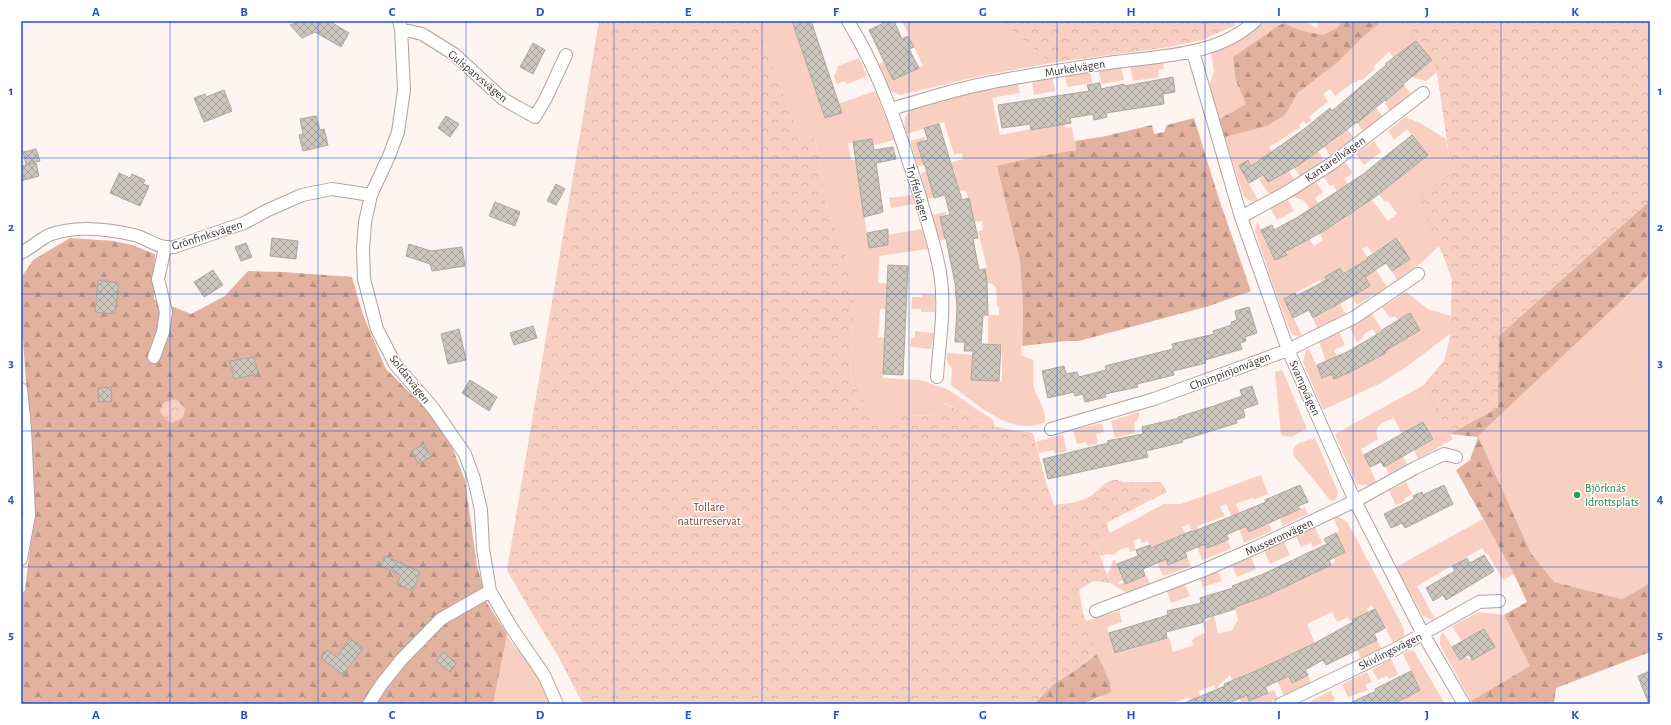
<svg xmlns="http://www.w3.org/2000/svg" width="1671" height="725" viewBox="0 0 1671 725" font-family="'Alegreya Sans',sans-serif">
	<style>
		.grass { fill: #f8cfc0 }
		.forest { fill: url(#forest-firs) }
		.park { fill: url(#park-crowns) }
		.building { fill: url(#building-cross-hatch); stroke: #aca69d }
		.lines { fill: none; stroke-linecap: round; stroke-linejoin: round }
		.minor-casing { stroke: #afa39f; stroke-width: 14 }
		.minor { stroke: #fff; stroke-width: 12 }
		.grid { fill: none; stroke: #1d4ed8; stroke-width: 1; stroke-opacity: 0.55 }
		.leisure-dot { fill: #2e9e5b; stroke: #fff; stroke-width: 1.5 }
		.labels { text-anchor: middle; stroke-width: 3; stroke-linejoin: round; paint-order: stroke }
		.street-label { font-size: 12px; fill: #3c3736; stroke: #fff }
		.leisure-label { font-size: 12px; fill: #27864d; stroke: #fff; text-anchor: start }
		.park-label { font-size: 12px; fill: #82442c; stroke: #fff }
		.neatline { fill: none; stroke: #1d4ed8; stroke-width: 1.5 }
		.grid-label { font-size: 13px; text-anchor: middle; font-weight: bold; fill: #1d4ed8 }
	</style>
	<defs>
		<pattern id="forest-firs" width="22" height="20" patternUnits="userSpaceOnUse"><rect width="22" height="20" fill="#e3b29f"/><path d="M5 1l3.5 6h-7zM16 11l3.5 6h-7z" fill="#b99282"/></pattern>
		<pattern id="park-crowns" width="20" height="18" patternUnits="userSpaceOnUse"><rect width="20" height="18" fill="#f8cfc0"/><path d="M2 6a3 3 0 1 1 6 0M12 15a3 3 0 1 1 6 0" fill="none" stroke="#d6b2a6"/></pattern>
		<pattern id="building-cross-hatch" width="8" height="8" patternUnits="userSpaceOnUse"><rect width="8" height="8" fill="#ccc6bd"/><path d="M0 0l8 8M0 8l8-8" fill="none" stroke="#a7a29a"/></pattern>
	</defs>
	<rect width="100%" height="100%" fill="#fef4f1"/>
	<path class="grass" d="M756,21H792L825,118L841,113L838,104L875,91L895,140L873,145L872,139L848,143L851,160H856L869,248L888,245L887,235L922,229L927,249L879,256L878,283H887L886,309H880L878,337L885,338L883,378L920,380L947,389L993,420L995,427L942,402L938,416L907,415L878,426L850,379L854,299L847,261L825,200L815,139L798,132Z
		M902,21H1003L1050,63L980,76L900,95L891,91L879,64L884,61L893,80L923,66Z
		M1262,21H1305L1316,28L1320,21H1342L1338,27L1323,35L1303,31L1283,23L1236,81L1246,104L1218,120L1209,86L1214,71L1211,52L1244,36Z
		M1382,21H1397L1416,41L1394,58L1389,52L1373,67L1375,69L1361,81L1360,79L1355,83L1354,82L1335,96L1330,89L1323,94L1328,101L1309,117L1311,121L1306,124L1304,121L1299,125L1301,127L1269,147L1272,152L1251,165L1248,160L1239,166L1258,200C1251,203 1247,200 1243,195L1225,137L1267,126L1285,115L1298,93L1338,62L1362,38Z
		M859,58L867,76L847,84L845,81L837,84L834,77L838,66Z
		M1162,58L1164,69L1158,70L1159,77L1133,81L1130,64Z
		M1432,60L1436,65L1437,72L1426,81L1411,77Z
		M1121,65L1124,80L1102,84L1098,69Z
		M1090,70L1092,83L1067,87L1065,74Z
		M1052,76L1055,91L1034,95L1032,80Z
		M1017,81L1020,93L992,98L1000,135L1031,129L1032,130L1047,128L1046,122L1062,114L1065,128L1072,127L1076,150L1040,156L998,167L1020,261L1023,307L1021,355L1033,360C1034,370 1032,379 1034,388C1038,401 1046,408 1045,422C1013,438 975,403 951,385L952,369L947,362V353L973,355L972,380L1002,381V345L988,344V315H999V307H997L996,288L993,284L987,283L985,268L987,267L978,231L983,230L982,221L975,222L966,190L959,191L954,169H952L950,163L963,159L962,153L954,155L944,122L907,134C903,123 903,116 913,109L990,87Z
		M1404,85L1411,93L1390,111L1385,103Z
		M1376,108L1383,117L1364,132L1357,123Z
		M1405,117L1420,123L1446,139L1452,173L1424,213L1439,246L1421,263L1397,280L1392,271L1409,259L1395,238L1372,253L1367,246L1362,249L1387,287L1357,305L1352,296L1370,286L1358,265L1343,274L1340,268L1325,277L1346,315L1318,329L1313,319L1334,307L1320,280L1284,299L1302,335C1297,337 1295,336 1291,333L1274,288L1255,231L1257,221L1275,260L1286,255L1289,250L1309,239L1314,246L1323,240L1320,234L1371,199L1388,221L1397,214L1388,201L1385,202L1376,190L1380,188L1383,191L1428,155L1407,129L1394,140L1388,131Z
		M1347,129L1354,138L1331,156L1322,144L1326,141L1329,144Z
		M924,137L925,141L917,144L924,165L918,167L910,141Z
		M1374,141L1381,152L1364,165L1356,154Z
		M1318,151L1323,160L1300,176L1292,165Z
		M1345,162L1353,173L1344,179L1348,184L1337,191L1333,185L1330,186L1324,177Z
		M1288,170L1294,179L1269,194L1259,179L1264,176L1268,182Z
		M930,171L928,176L934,197L927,199L921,173Z
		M1316,182L1323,192L1315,198L1318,203L1310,209L1304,201L1293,196Z
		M912,195L914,204L891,208L889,198Z
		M1288,200L1294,211L1277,220L1271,209Z
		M946,212V216L940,218L945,239L939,241L932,215Z
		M1650,274V583L1622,599L1554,582L1531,553L1478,436Z
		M1406,292L1428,309L1451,316V333L1405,368L1379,384L1323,410L1303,362L1306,351L1309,349L1322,378L1332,374L1334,379L1386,353L1373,329L1364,334L1362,339L1357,342L1350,327L1372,314L1392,346L1420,330L1410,313L1398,320L1395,316L1390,318L1382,307Z
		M922,294L935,295V312H921V309H911L912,297H922Z
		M915,331L934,333L931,349L910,347L911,338H915Z
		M1339,332L1345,345L1334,350L1337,356L1326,361L1319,342Z
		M1282,370L1285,376L1307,429L1291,437L1281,435L1275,372Z
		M1424,385L1453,439L1418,459L1414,450L1433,439L1423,422L1402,434L1394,418C1382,423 1373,424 1378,439L1361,449L1376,481L1369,485H1360L1356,483L1335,434Z
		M1139,412V417L1134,424L1135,433L1115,438L1111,421Z
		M1102,423L1104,432L1096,434L1098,443L1088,446L1086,442L1077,444L1073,430Z
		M1063,434L1067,451L1055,454L1054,450L1039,453L1036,442Z
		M1315,438L1338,492L1336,499L1333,501L1330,500L1294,456C1290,444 1303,442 1311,439L1312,440Z
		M1403,457L1407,464L1389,474L1385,466Z
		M1261,475L1268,494L1255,499L1252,498L1236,504L1242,518L1234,521L1226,504L1220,507L1225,516L1197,526L1207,548L1227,540L1231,549L1202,560L1189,524L1182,527L1185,533L1159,544L1168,564L1187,557L1191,566L1163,576L1148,541L1142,543L1140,538L1133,541L1136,550L1130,552L1128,547L1119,550L1114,555L1108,554L1100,556L1096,545L1110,533L1164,504H1181Z
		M1406,482L1412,494L1404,499L1405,501L1396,505L1389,491Z
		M1305,507L1308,514L1283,526L1280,519Z
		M1338,516L1348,523L1402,625L1404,631V636L1393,642L1372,605L1367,609L1369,613L1350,621L1348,617L1337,622L1332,612L1307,624L1315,643L1281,659L1292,683L1308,675L1311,683L1284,696L1270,665L1239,678L1249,701L1274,690L1278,699L1266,704H1242L1230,675L1218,686V689L1216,690L1214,685L1199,691L1202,704H1192L1189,697L1170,704H1083L1101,698L1110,682L1097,654L1034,704H777L1086,621L1119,611L1122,622L1107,627L1115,654L1169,638L1173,652L1194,645L1192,641L1194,638L1205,633L1203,624L1214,615L1218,634L1232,630L1238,620L1235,607L1269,595L1335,562L1334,558L1345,552L1336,533L1339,530L1333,518Z
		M1483,519L1514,574L1503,580L1488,554H1486L1482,548L1417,586L1435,619L1432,620L1423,616L1396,567Z
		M1269,524L1272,531L1244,543L1239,528L1246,525L1249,532Z
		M1315,527L1322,543L1313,547L1311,543L1301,547L1296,536Z
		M1284,542L1290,555L1270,564L1264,551Z
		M1251,557L1256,569L1237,577L1232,565Z
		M1113,560H1115L1123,580L1118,582V584L1124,583L1125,584L1147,576L1150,583L1126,592L1110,583L1107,574L1110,570Z
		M1218,571L1222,581L1203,587L1200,578Z
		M1185,585L1190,596L1171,603L1167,591Z
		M1479,612L1504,615L1530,666L1471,701L1440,645V637L1443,632L1460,660L1465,657L1472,660L1495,647L1484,629L1462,642L1452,626Z
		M506,635C524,657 541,678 552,704H493Z
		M1377,640L1382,649L1361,659L1357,650Z
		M1411,650L1414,651L1445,704H1393L1420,689L1403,654Z
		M1391,659L1398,674L1389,679L1387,676L1378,680L1372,670Z
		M1367,672L1372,682L1365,685L1368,690L1348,697L1342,684Z
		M1331,691L1335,700L1326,704H1312L1311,701Z"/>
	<path class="forest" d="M1342,21H1382L1362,38L1338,62L1298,93L1285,115L1267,126L1225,137L1218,120L1246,104L1236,81L1233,57L1283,23L1303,31L1323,35L1338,27Z
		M1397,21H1650V274L1478,436L1531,553L1554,582L1622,599L1650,583V652L1556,688L1554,704H1473L1471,701L1530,666L1504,615L1527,602L1514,574L1456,470L1470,460L1478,437L1450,434L1424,385L1445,360L1451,333L1452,279L1443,254L1432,233L1419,198L1452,173L1436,65Z
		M1194,118L1219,199L1251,291L1209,306L1079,341H1066L1022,346L1023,307L1020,261L997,166L1040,156L1076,150L1075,141L1106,136L1152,125L1154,134L1164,132L1167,125Z
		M70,238L114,241L132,245L155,254L154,299L191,314L225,296L248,271L283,272L352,277L363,315L386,369L426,409L450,442L465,480L477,566L487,603L507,634L493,704H21V594L25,590L35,507L21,312V278L33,260Z
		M1097,654L1110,682L1111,692L1083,704H1034L1054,684L1076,670Z"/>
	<path class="park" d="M599,21H756L798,132L815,139L825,200L847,261L854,299L850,379L878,425L907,415L937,416L941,402L995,427L1033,433L1045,479L1054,505C1066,504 1080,502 1091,496C1102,489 1107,475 1123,482H1161L1167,492L1106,523L1110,533L1096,545L1110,583L1094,581L1079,590L1083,613L1097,654L1076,670L1054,684L1034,704H583L557,654L530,610L507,570Z
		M1002,21H1232L1236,25L1202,40L1169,47L1050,63Z
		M1397,21H1650V201L1499,336L1498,408L1450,434L1424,385L1445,360L1451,333L1452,279L1443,254L1432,233L1419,198L1452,173L1436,65Z
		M176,399L185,408L183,418L171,423L165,419L160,411L164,402Z"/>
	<path class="building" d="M301,21H329L349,33L341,47L315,32L302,38L290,25Z
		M792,21H811L842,113L825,118Z
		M888,21H894L902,39L908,36L914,47L909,49L919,68L893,80L869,30Z
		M1416,41L1432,60L1403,84L1404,85L1386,101L1385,100L1357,123V122L1299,165L1268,182L1263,175L1249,183L1239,166L1248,160L1251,166L1303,130L1330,108L1332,111L1386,65L1385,64Z
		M533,43L545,50L533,74L520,67Z
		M1173,77L1175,92L1163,94L1164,104L1106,113L1107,117L1094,120L1093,114L1070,118L1071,123L1031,130L1030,124L1002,128L998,105L1089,91L1087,85L1100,83L1101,89L1124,84L1125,86Z
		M224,90L232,111L204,122L194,98L205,94L206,97Z
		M316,116L320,130L324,129L328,145L303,151L299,135L303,134L300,119Z
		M446,116L459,124L450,137L438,128Z
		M939,124L962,200L969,198L978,238L973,239L979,270L985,269L987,282L988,315H983L981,344L1001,345L999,381L971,380L973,351H964L965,342H955L957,308L955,283L946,239H945L940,217L950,215L945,195L934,198L925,165H924L917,143L928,140L924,128Z
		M1412,135L1428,155L1375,197L1322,232L1285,252L1287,255L1275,260L1261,230L1272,225L1274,230L1298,217L1362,175Z
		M872,139L874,150L893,147L896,159L876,163L883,212L864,217L853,142Z
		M36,149L40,161L26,164L23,152Z
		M36,163L39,176L21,181V166Z
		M119,173L130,178L132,174L145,180L143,184L149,186L140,206L110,193Z
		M556,184L565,189L556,205L547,201Z
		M495,202L520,212L515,226L489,216Z
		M888,229V245L869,248L867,233Z
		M272,238L298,241L296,259L270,256Z
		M1396,238L1410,259L1392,271L1386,263L1365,277L1370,286L1313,318L1309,310L1293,318L1284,299L1295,293L1296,296L1327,280L1325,277L1340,268L1343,274L1368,259L1367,258Z
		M246,243L252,257L241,261L235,247Z
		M409,244L431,251L462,247L465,266L432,271L430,264L406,256Z
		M888,265L908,266L903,375L883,374Z
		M213,270L223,285L204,297L194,282Z
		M98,280L119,283L115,314L95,312Z
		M1249,307L1257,333L1245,337L1246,341L1240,343L1242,349L1205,360L1206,363L1173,371L1174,375L1137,384L1138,387L1105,394L1106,397L1085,402L1083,394L1075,396L1074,392L1048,398L1042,371L1064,366L1066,374L1077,372L1079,377L1106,370L1105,366L1173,349L1172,344L1214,334L1213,331L1232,325L1231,322L1237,320L1235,311Z
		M1410,313L1420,330L1385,351L1386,353L1350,372L1334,379L1332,374L1322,378L1317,365L1347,352L1383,331L1382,330Z
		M533,326L537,338L514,345L510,333Z
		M459,329L466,360L448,364L441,334Z
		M254,357L258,374L234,379L230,361Z
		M470,380L497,397L489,411L462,393Z
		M1252,386L1258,404L1243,409L1245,417L1236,420L1237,423L1182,440L1183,442L1146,451L1148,457L1048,479L1043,459L1108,443L1107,441L1143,434L1142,427L1179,418L1178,417L1214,406L1242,396L1240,390Z
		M111,387L112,401L99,402L98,388Z
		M1423,422L1433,439L1384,467L1381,462L1370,467L1364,455Z
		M424,444L431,457L418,464L412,451Z
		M1300,485L1308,502L1298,506L1300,509L1249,532L1246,526L1226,535L1229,539L1207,548L1205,544L1185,552L1187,557L1168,565L1166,559L1143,569L1145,576L1125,584L1117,564L1138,556L1136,550L1150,545L1151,548L1191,531L1192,532L1232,516L1266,502L1265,500Z
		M1444,485L1453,504L1405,528L1402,523L1391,528L1384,514L1414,499L1413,496L1422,492L1423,495Z
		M1336,533L1345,552L1329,560L1331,565L1266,596L1235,607V609L1203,619L1204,622L1166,632L1167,638L1115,653L1109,633L1168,615L1167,611L1201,603L1200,598L1233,588L1232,586L1261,575L1327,544L1324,539Z
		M1484,555L1494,571L1446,600L1443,595L1433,601L1426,588L1455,571L1452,566L1467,558L1470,563Z
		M385,556L420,572L413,591L397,584L401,575L381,566Z
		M1375,609L1385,628L1374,634L1377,640L1326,665L1323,660L1305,670L1308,675L1292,683L1289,676L1265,687L1268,693L1249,701L1247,695L1227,704H1182L1225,686L1224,684L1258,670L1315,643L1353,622L1352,620Z
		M1484,629L1495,647L1472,660L1469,654L1460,660L1452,647Z
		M350,638L363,648L343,675L321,658L327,650L337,657Z
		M443,652L457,663L450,672L436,661Z
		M1411,671L1420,690L1409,696L1393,704H1348L1376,691L1375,689Z
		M1650,671V704H1649L1638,676Z"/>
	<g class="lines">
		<g class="minor-casing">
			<path id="minor" d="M848,21C882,76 902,139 921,200C928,226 938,253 941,280C945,311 939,345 937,377
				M401,29L422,34L454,54L503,99L535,117L546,98L566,55
				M1193,52L1241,217L1288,350L1355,501L1423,634L1464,704
				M891,109C923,100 955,89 988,83C1028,75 1068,69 1108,63C1157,56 1217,57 1255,21
				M1241,217L1287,192L1331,164L1423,93
				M21,253C31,248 39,240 49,235C75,225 108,229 134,235C150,239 157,249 174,247L244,223L268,210L302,195L332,189L371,195
				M154,357L163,332L166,312L158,279L165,248
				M21,389L25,428L29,515L21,559
				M1051,429L1154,399L1288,350L1355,317L1418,274
				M490,591L513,630L544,675L557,704
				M1096,611L1202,571L1257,547L1355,501L1415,468L1444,454L1456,457
				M369,704L381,685L401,660L441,619L490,591L483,549L481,510L474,479L465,454L433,408L395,364L377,329L364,279L363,249L365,222L371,195L389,156L398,132L404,90L401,29L399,21
				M1281,704L1394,650L1479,602L1499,601"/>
		</g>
		<use href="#minor" class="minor"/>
	</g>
	<path class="grid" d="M170,21V704M318,21V704M466,21V704M614,21V704M762,21V704M909,21V704M1057,21V704M1205,21V704M1353,21V704M1501,21V704M21,158H1650M21,294H1650M21,431H1650M21,567H1650"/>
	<circle class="leisure-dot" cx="1577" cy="495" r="4"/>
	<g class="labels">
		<g class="street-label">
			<text transform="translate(1075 68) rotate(-9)" y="4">Murkelvägen</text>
			<text transform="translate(478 76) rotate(40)" y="4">Gulsparvsvägen</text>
			<text transform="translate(1335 159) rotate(-35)" y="4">Kantarellvägen</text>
			<text transform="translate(918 193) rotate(74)" y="4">Tryffelvägen</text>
			<text transform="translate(207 235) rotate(-18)" y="4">Grönfinksvägen</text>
			<text transform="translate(1230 371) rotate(-21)" y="4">Champinjonvägen</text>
			<text transform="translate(410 379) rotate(52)" y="4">Soldatvägen</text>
			<text transform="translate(1305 388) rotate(66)" y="4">Svampvägen</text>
			<text transform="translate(1279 537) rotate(-25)" y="4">Musseronvägen</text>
			<text transform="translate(1390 651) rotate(-27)" y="4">Skivlingsvägen</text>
		</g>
		<g class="leisure-label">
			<text x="1585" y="492">Björknäs<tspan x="1585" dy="14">Idrottsplats</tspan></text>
		</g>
		<g class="park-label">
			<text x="709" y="511">Tollare<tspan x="709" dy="14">naturreservat</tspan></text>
		</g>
	</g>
	<rect width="1671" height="725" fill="none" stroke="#ffffff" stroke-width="44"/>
	<rect x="22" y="22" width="1627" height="681" class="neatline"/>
	<g class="grid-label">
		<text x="96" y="16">A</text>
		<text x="244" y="16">B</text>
		<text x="392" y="16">C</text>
		<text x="540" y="16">D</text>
		<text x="688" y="16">E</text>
		<text x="836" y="16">F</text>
		<text x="983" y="16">G</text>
		<text x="1131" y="16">H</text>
		<text x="1279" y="16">I</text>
		<text x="1427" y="16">J</text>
		<text x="1575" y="16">K</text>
		<text x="11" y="95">1</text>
		<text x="1660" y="95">1</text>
		<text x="11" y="231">2</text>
		<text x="1660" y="231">2</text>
		<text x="11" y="367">3</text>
		<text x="1660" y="367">3</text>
		<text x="11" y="503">4</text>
		<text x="1660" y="503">4</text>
		<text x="11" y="639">5</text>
		<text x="1660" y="639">5</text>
		<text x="96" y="719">A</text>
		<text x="244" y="719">B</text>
		<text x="392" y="719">C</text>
		<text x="540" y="719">D</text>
		<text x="688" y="719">E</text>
		<text x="836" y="719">F</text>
		<text x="983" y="719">G</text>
		<text x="1131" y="719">H</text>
		<text x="1279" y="719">I</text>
		<text x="1427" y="719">J</text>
		<text x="1575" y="719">K</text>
	</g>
</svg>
